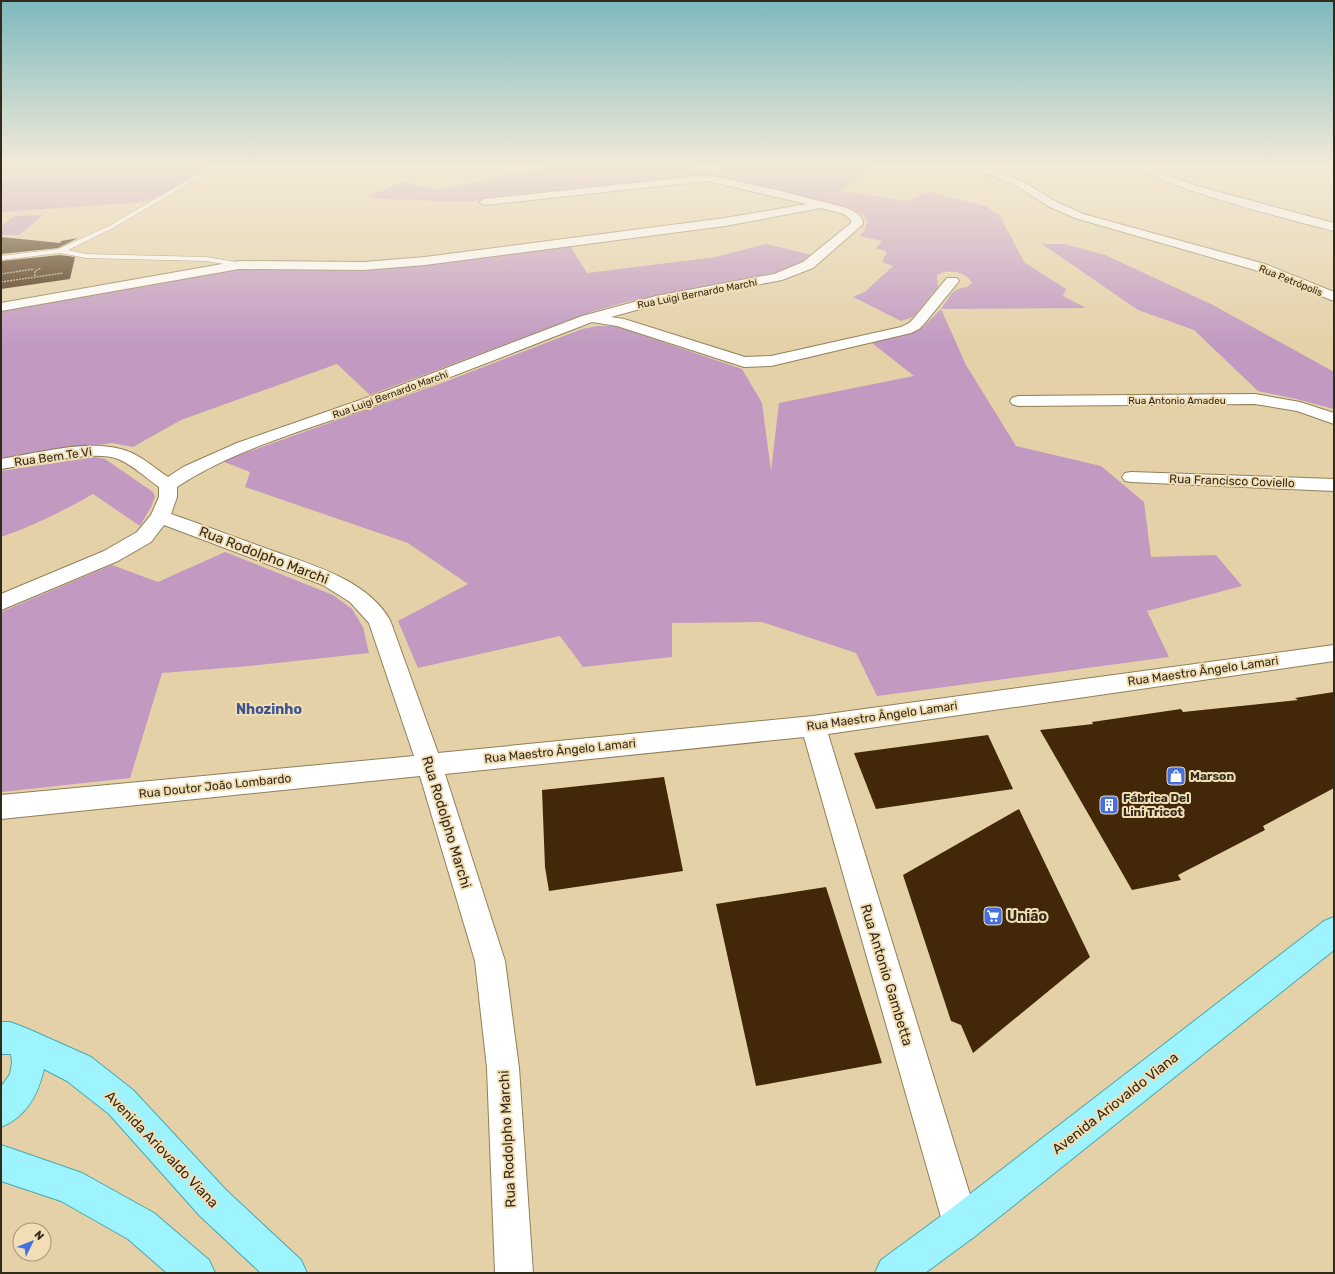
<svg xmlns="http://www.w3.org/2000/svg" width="1335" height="1274" viewBox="0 0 1335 1274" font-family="Rubik,sans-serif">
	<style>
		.green { fill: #c199c1 }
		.building { fill: #422708 }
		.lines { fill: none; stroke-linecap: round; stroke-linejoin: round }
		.service-casing { stroke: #917f58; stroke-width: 1 }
		.minor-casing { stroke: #917f58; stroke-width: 2 }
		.primary-casing { stroke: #4da8ae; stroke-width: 2 }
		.path { stroke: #ae9f7d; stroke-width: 1.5; stroke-dasharray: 2 1; stroke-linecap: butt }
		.service { fill: #fff; fill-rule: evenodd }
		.minor { fill: #fff; fill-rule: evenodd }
		.primary { fill: #9df4fe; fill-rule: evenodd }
		.labels { text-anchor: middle; stroke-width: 4; stroke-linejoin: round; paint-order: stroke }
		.far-street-label { font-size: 10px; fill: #322a1a; stroke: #f2deb4 }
		.street-label { font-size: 12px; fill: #322a1a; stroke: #f2deb4 }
		.poi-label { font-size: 12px; font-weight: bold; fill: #322a1a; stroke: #f2deb4; text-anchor: start }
		.near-street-label { font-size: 14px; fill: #322a1a; stroke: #f2deb4 }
		.quarter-label { font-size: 14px; font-weight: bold; fill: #3d548f; stroke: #f2deb4 }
		.near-poi-label { font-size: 14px; font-weight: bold; fill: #322a1a; stroke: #f2deb4; text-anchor: start }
	</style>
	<rect width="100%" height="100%" fill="#e4d1a8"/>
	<path class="green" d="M1,167H217L195,176L148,202L1,212Z
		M545,167H699V169L717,172L720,167H874L840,191L906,201L929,192L985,206L999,215L1025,263L1066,289L1063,296L1086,308L941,309L966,365L1016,446L1101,466L1144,502L1151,557L1216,555L1242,586L1147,611L1169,657L877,696L856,653L762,622L672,623V657L583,667L560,636L418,668L398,621L468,584L408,543L245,487L250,472L222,461L442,383L582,329L597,326H615L742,369L762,403L771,471L779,403L914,376L872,343L912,332L923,327L941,309L952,293L958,289L967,287L972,283C967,272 948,268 937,275L938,287L913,317L901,321L853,297L866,291L893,266L882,262L887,252L876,248L882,241L859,236L865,230L867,221L862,214L850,208L714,176L701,175L493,197L471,202L384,199L366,197L403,182L437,190Z
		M43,215L19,235H1V226L14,216Z
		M766,244L812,255L803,263L783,271L626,302L594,311L370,395L337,364L181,420L133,447L112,443L1,458V311L236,269L262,267H396L570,246L587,273L716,257Z
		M1042,244H1064L1105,255L1213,305L1334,372V409L1296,399L1258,391L1194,330L1138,310Z
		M96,457L105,459L153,492L155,497L151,507L140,526L93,494C63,511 33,526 1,537V471Z
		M225,552L333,595L352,609L363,627L369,653L250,666L162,673L130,778L1,792V612L112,565L158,582Z"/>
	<path class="building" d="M1,237L60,243L61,241L78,238L58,248L1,254Z
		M60,255L75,257L70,279L1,289V261Z
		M1334,692V788L1263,826L1265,830L1178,875L1181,880L1132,890L1040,730L1093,724L1092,722L1181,709L1183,712L1298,700L1295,698Z
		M988,735L1013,789L876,809L854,753Z
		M664,777L683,871L549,891L545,867L542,790Z
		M1019,809L1090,957L973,1053L961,1025L951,1021L903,875Z
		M826,887L882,1063L756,1086L716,904Z"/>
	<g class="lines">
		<g class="service-casing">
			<path id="service" d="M215,167H223L200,177L113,228L68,250L86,254L206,257L242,263V267L206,261L86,258L60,253L1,260V256L58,249L109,226L196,175Z"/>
		</g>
		<g class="minor-casing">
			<path id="minor" d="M974,167C1005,167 1029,186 1055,201C1064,206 1074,209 1083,214L1265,264L1334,292V301L1255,270L1075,218L1048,206L1017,186L975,169Z
				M1142,167H1154L1172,177L1197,186L1334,223V231C1303,223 1155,186 1142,167Z
				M707,175L773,189L843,207C852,210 863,214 863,224L813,268L782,280L658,304L611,317L624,319L745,357L771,356L901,327L909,323L914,318L947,278H957L959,281L924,324L919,329L911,333L771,366L744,367L617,326L592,322C517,351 443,381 367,408C306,430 232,450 177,487V497L171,514C203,525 234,537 265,548C308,564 366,578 390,620L438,753L813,716L1334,645V661L828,734L979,1224L974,1237L961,1242L948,1237L943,1224L804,737L445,774L505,961L519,1068L533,1273H495L487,1068L475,961L420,776L1,819V795L414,756L369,623L350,602L323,585L164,525L151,542L118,561L1,610V594L104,551L137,532L151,515L159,497V487C146,478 133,465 118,459C93,449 29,465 1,469V459C39,453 96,436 132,453C145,459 156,469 168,477L183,467L237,443L386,391L582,316L656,296L774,274L803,262L851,223V220L844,214L821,208L725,226L425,265L364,270L239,269L1,311V303L239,261L364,262L425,257L725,218L807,204L707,181L485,205L479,202L485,199Z
				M1255,394L1300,402L1334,413V424L1297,411L1255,404L1018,406L1012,404L1010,401L1012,398L1018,396Z
				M1131,472L1334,479V491L1131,482L1125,481L1122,477L1125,473Z"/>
		</g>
		<g class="primary-casing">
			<path id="primary" d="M1334,917V950L974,1237L925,1273H875L881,1260L948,1211L1324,921Z
				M1,1022H10L26,1028L91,1057L133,1090L226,1190L301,1260L307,1273H261L200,1216L109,1114L67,1081L44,1069C38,1095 26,1117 1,1127V1087L10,1074L12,1063L11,1054H1Z
				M1,1145L82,1173L154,1213L209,1260L215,1273H167L128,1239L61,1201L1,1181Z"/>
		</g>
		<path class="path" d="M1,274L34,269
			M35,276V271L41,268
			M1,282L63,273"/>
		<use href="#service" class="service"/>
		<use href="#minor" class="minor"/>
		<use href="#primary" class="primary"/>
	</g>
	<linearGradient id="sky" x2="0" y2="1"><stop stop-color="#7db9bf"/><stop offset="0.48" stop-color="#f3ead8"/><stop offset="1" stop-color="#f3ead8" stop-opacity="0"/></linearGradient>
	<rect width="1335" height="345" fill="url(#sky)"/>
	<defs>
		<g id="shop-square" transform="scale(1)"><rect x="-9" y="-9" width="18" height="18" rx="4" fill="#466fe1" stroke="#f2deb4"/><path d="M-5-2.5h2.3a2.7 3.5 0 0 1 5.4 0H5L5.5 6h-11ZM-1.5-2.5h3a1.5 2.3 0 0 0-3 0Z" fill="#fff"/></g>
		<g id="building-square" transform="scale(1)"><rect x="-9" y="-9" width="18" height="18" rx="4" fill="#466fe1" stroke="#f2deb4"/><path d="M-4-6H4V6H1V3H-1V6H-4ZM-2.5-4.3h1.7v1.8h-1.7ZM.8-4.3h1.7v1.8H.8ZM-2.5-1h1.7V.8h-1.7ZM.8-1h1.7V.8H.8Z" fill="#fff"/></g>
		<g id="supermarket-square" transform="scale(1)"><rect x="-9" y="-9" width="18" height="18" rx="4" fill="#466fe1" stroke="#f2deb4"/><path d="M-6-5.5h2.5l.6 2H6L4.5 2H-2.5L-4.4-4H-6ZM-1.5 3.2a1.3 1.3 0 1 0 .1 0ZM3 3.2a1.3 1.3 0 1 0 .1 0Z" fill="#fff"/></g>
	</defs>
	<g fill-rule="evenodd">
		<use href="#shop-square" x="1176" y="776"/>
		<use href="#building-square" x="1109" y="805"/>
		<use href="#supermarket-square" x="993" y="916"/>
	</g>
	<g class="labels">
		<g class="far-street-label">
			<text transform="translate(1291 280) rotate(22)" y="4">Rua Petrópolis</text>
			<text transform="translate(697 293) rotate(-11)" y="4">Rua Luigi Bernardo Marchi</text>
			<text transform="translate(390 394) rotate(-20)" y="4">Rua Luigi Bernardo Marchi</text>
			<text x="1177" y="404">Rua Antonio Amadeu</text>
		</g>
		<g class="street-label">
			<text transform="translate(53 457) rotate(-8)" y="4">Rua Bem Te Vi</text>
			<text transform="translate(1232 481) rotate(2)" y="4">Rua Francisco Coviello</text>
			<text transform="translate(1203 671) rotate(-8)" y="4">Rua Maestro Ângelo Lamari</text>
			<text transform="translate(882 716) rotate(-8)" y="4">Rua Maestro Ângelo Lamari</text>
			<text transform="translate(560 751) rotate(-6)" y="4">Rua Maestro Ângelo Lamari</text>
			<text transform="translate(215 786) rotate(-6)" y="4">Rua Doutor João Lombardo</text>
		</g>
		<g class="poi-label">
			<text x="1190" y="780">Marson</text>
			<text x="1123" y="802">Fábrica Del<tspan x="1123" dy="14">Lini Tricot</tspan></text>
		</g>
		<g class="near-street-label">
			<text transform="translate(264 555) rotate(21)" y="5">Rua Rodolpho Marchi</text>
			<text transform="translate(447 822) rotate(73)" y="5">Rua Rodolpho Marchi</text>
			<text transform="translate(887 975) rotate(73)" y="5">Rua Antonio Gambetta</text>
			<text transform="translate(1115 1103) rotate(-38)" y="5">Avenida Ariovaldo Viana</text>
			<text transform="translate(507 1139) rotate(-93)" y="5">Rua Rodolpho Marchi</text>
			<text transform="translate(162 1149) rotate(46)" y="5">Avenida Ariovaldo Viana</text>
		</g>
		<g class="quarter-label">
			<text x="269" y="714">Nhozinho</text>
		</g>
		<g class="near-poi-label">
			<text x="1007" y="921">União</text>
		</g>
	</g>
	<rect width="1335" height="1274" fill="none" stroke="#322a1a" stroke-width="4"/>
	<g transform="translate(32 1242) rotate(47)"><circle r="19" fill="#f2deb4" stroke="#a59676"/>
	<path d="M0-3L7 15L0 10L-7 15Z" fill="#466fe1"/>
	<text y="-6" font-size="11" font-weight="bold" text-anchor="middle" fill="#322a1a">N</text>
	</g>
</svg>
